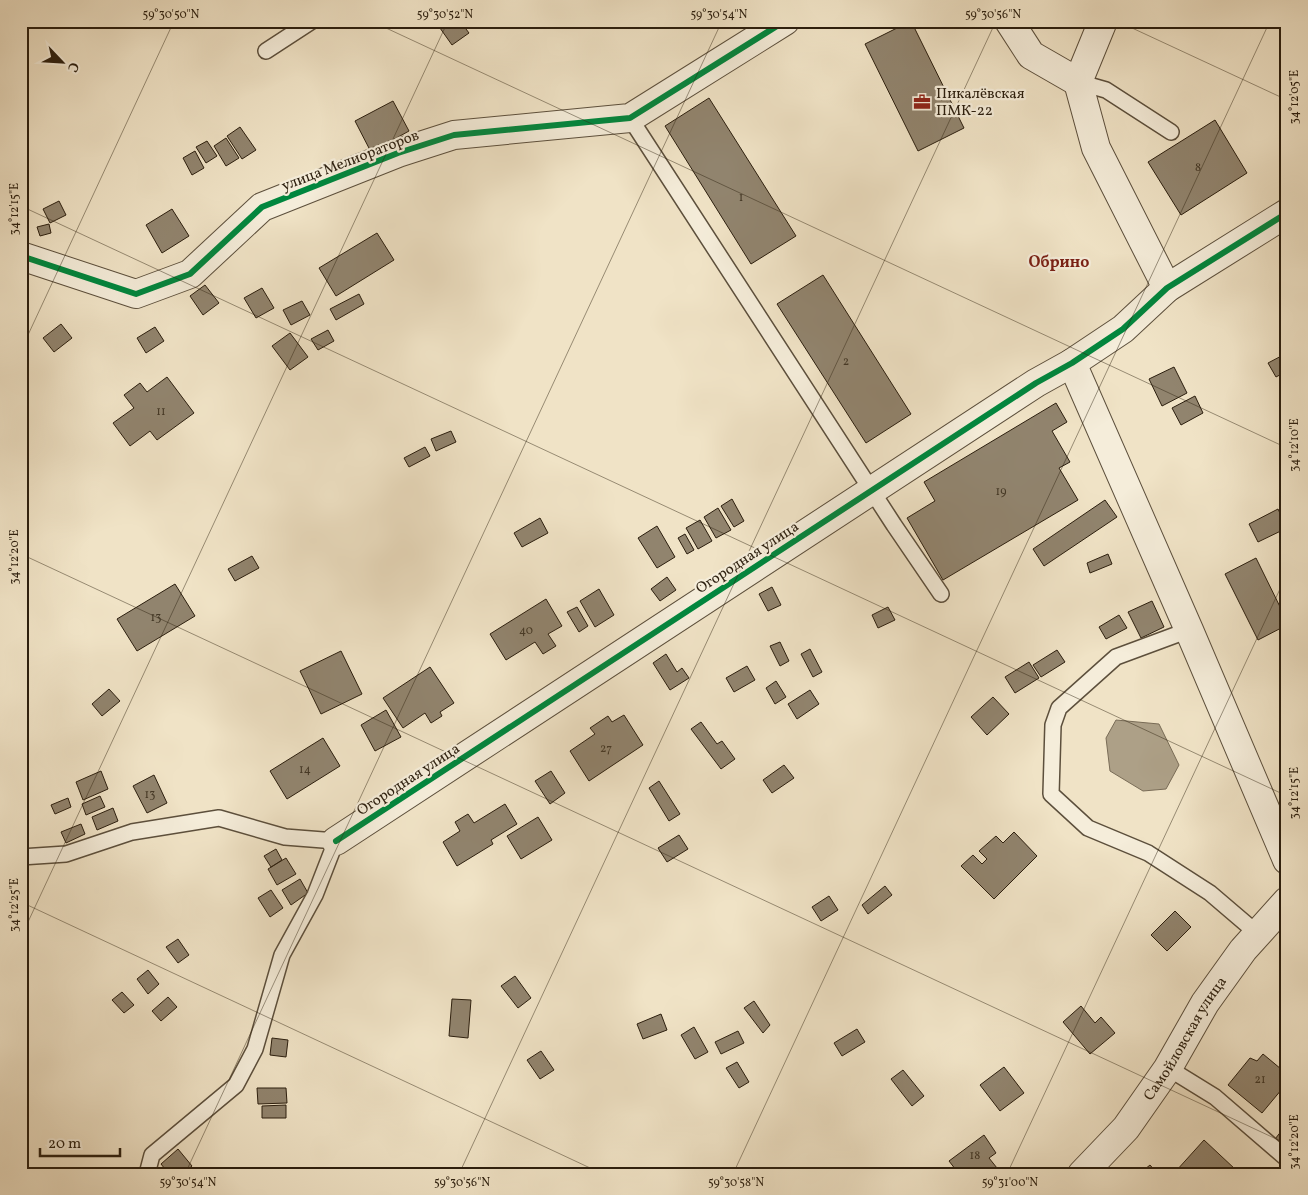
<svg xmlns="http://www.w3.org/2000/svg" width="1308" height="1195" viewBox="0 0 1308 1195" font-family="Vollkorn,serif">
	<style>
		.water { fill: #ada087; stroke: #796c57 }
		.building { fill: #91846e; stroke: #2b1e0e }
		.lines { fill: none; stroke-linecap: round; stroke-linejoin: round }
		.lane-casing { stroke: #5c4f3c; stroke-width: 18 }
		.street-casing { stroke: #5c4f3c; stroke-width: 30 }
		.lane { stroke: #f5edda; stroke-width: 15 }
		.street { stroke: #f5edda; stroke-width: 28 }
		.cycleway-casing { stroke: #f5edda; stroke-width: 9 }
		.cycleway { stroke: #00873e; stroke-width: 6 }
		.ticks { fill: none; stroke: #2b1e0e; stroke-width: 1; stroke-opacity: 0.45 }
		.labels { text-anchor: middle; stroke-width: 4.5; stroke-linejoin: round; paint-order: stroke }
		.number-label { font-size: 12px; fill: #443826 }
		.poi-label { font-size: 15px; fill: #2b1e0e; stroke: #f5edda; text-anchor: start }
		.street-label { font-size: 15px; fill: #2b1e0e; stroke: #f5edda }
		.neighbourhood-label { font-size: 16px; font-weight: bold; fill: #7a1f14; stroke: #f5edda }
		.neatline { fill: none; stroke: #2b1e0e; stroke-width: 2 }
		.ticks-label { font-size: 12px; text-anchor: middle; fill: #2b1e0e }
	</style>
	<rect width="100%" height="100%" fill="#f0e3c6"/>
	<filter id="stains"><feTurbulence type="fractalNoise" baseFrequency=".004" numOctaves="4"/><feColorMatrix values="0 0 0 0 .2 0 0 0 0 .09 0 0 0 0 .02 0 0 0 .5 -.17"/></filter>
	<radialGradient id="worn" r=".72"><stop offset=".6" stop-color="#630" stop-opacity="0"/><stop offset="1" stop-color="#630" stop-opacity=".3"/></radialGradient>
	<path class="water" d="M1116,720L1159,724L1179,765L1166,789L1143,791L1110,771L1106,738Z"/>
	<path class="building" d="M435,21H460L469,33L452,45Z
		M911,21L964,128L918,151L865,44Z
		M709,98L796,236L751,264L665,126Z
		M393,101L409,131L371,152L355,121Z
		M1215,120L1247,173L1181,215L1148,162Z
		M240,127L256,150L242,159L227,136Z
		M226,138L239,158L226,166L214,146Z
		M207,141L217,156L206,163L196,147Z
		M195,151L204,168L192,175L183,158Z
		M59,201L66,215L50,223L43,209Z
		M172,209L189,236L162,253L146,225Z
		M49,224L51,233L40,236L37,227Z
		M377,233L394,260L336,296L319,268Z
		M823,275L911,414L866,443L777,304Z
		M205,285L219,303L203,315L190,296Z
		M262,288L274,308L256,318L244,298Z
		M359,294L364,304L336,320L330,309Z
		M302,301L310,315L291,325L283,310Z
		M61,324L72,338L54,352L43,338Z
		M155,327L164,341L146,353L137,338Z
		M328,330L334,341L318,350L311,339Z
		M290,333L308,357L290,370L272,346Z
		M1287,353V371L1276,377L1268,363Z
		M1174,367L1187,393L1162,406L1149,379Z
		M167,377L194,413L157,440L150,431L130,446L113,423L134,408L124,395L140,383L147,392Z
		M1195,396L1203,413L1181,425L1172,408Z
		M1056,403L1067,422L1052,431L1070,462L1059,468L1078,500L943,580L907,518L935,501L924,482Z
		M451,431L456,442L436,451L431,439Z
		M425,447L430,456L409,467L404,458Z
		M732,499L744,521L734,527L721,506Z
		M1105,500L1117,517L1044,566L1033,549Z
		M718,508L731,530L716,538L704,517Z
		M1278,509L1287,528L1258,542L1249,524Z
		M540,518L548,533L522,547L514,533Z
		M700,520L712,541L698,549L686,528Z
		M657,526L675,557L657,568L638,538Z
		M685,534L694,550L687,554L678,538Z
		M1108,554L1112,564L1090,573L1087,563Z
		M252,556L259,568L235,581L228,569Z
		M1256,558L1287,621V625L1258,640L1225,574Z
		M667,577L676,590L660,601L651,589Z
		M175,584L195,616L137,651L117,619Z
		M772,587L781,605L768,611L759,594Z
		M599,589L614,615L595,627L580,601Z
		M546,599L562,626L548,634L556,646L543,654L535,642L506,660L490,634Z
		M1152,601L1164,627L1141,638L1128,612Z
		M577,607L588,626L579,632L567,612Z
		M888,607L895,620L878,628L872,615Z
		M1119,615L1127,628L1106,639L1099,627Z
		M780,642L789,661L780,666L770,646Z
		M810,649L822,672L813,677L801,654Z
		M1057,650L1065,662L1041,677L1033,665Z
		M341,651L362,694L321,714L300,671Z
		M666,654L677,672L682,668L689,678L670,690L653,663Z
		M1029,662L1039,678L1015,693L1005,677Z
		M747,666L755,680L734,692L726,678Z
		M430,667L454,703L440,712L442,716L431,723L425,713L403,728L383,698Z
		M776,681L786,697L775,704L766,688Z
		M109,689L120,701L102,716L92,704Z
		M810,690L819,704L797,719L788,704Z
		M993,697L1009,714L987,735L971,717Z
		M386,710L401,737L375,751L361,725Z
		M624,715L643,745L589,781L570,751L595,734L590,728L608,716L612,722Z
		M701,722L717,744L722,741L735,759L721,769L691,729Z
		M323,738L340,766L287,799L270,771Z
		M784,765L794,778L772,793L763,780Z
		M101,771L108,789L83,800L76,782Z
		M551,771L565,793L550,804L535,781Z
		M154,775L167,803L147,813L133,786Z
		M659,781L680,814L669,821L649,788Z
		M100,796L105,807L86,815L82,804Z
		M68,798L71,807L55,814L51,805Z
		M505,804L517,824L491,840L493,844L457,866L443,842L460,831L455,822L468,814L474,823Z
		M113,808L118,821L97,830L92,817Z
		M538,817L552,840L521,859L507,836Z
		M81,824L85,834L66,843L61,832Z
		M1014,832L1037,856L994,899L961,866L973,855L982,864L987,859L979,851L996,836L1003,843Z
		M679,835L688,849L667,862L658,848Z
		M276,849L282,860L271,867L264,856Z
		M286,858L296,874L277,885L268,869Z
		M300,879L308,893L291,905L282,890Z
		M885,886L892,895L868,914L862,905Z
		M271,890L283,908L270,917L258,898Z
		M829,896L838,910L821,921L812,907Z
		M1175,911L1191,927L1167,951L1151,935Z
		M178,939L189,955L178,963L166,947Z
		M148,970L159,984L148,994L137,979Z
		M515,976L531,998L518,1008L501,986Z
		M122,992L134,1005L124,1013L112,1000Z
		M168,997L177,1007L161,1021L152,1011Z
		M452,999L471,1000L468,1038L449,1036Z
		M754,1001L770,1025L763,1033L744,1008Z
		M1081,1006L1095,1023L1101,1017L1115,1033L1090,1054L1063,1022Z
		M661,1014L667,1030L643,1039L637,1024Z
		M694,1027L708,1052L695,1059L681,1035Z
		M857,1029L865,1042L842,1056L834,1043Z
		M738,1031L744,1043L721,1054L715,1042Z
		M272,1038L288,1040L286,1057L270,1055Z
		M541,1051L554,1070L540,1079L527,1060Z
		M1263,1054L1287,1074V1091L1285,1092L1282,1089L1262,1113L1228,1085L1250,1058L1257,1061Z
		M737,1062L749,1082L739,1088L726,1068Z
		M1004,1067L1024,1093L1000,1111L980,1085Z
		M903,1070L924,1096L912,1106L891,1079Z
		M257,1088H286L287,1103L258,1104Z
		M286,1105V1118H262V1106Z
		M1287,1124V1149L1275,1139Z
		M984,1135L996,1153L989,1158L1001,1173L959,1174L949,1161Z
		M1204,1140L1235,1169L1231,1174H1179L1176,1171Z
		M178,1149L192,1166L183,1174H169L161,1164Z
		M1150,1165L1158,1174H1139Z"/>
	<g class="lines">
		<g class="lane-casing">
			<path id="lane" d="M266,51L312,21
				M1078,82L1106,90L1171,132
				M630,118L894,525L941,594
				M1189,630L1116,657L1059,708L1053,725L1051,794L1088,828L1148,853L1210,893L1258,934
				M21,857L66,854L132,832L219,818L285,837L336,841L315,895L282,955L255,1049L236,1085L152,1155L147,1174
				M1168,1068L1215,1097L1287,1159"/>
		</g>
		<g class="street-casing">
			<g id="street">
				<path d="M1009,21L1031,55L1078,82"/>
				<path d="M1103,21L1078,82L1096,148L1167,288"/>
				<path d="M21,256L136,294L190,274L262,207L398,153L454,135L630,118L785,21"/>
				<path d="M1072,363L1189,630L1287,860"/>
				<path d="M336,841L1036,383L1072,363L1123,329L1167,288L1287,213"/>
				<path id="s1" d="M1082,1174L1126,1128L1168,1068L1205,1003L1243,950L1287,901"/>
			</g>
		</g>
		<use href="#lane" class="lane"/>
		<use href="#street" class="street"/>
		<g class="cycleway-casing">
			<path id="cycleway" d="M21,256L136,294L190,274L262,207L398,153L454,135L630,118L785,21
				M336,841L1036,383L1072,363L1123,329L1167,288L1287,213"/>
		</g>
		<use href="#cycleway" class="cycleway"/>
	</g>
	<path class="ticks" d="M371,21L1287,448M1117,21L1287,100M21,206L1287,796M21,350L174,21M21,554L1287,1144M21,902L603,1174M21,937L448,21M185,1174L722,21M459,1174L996,21M733,1174L1270,21M1007,1174L1287,574M1281,1174L1287,1161"/>
	<defs>
		<g id="office-bare" transform="scale(1.35)"><path d="M-6-3h4V-5.5h4V-3h4V5H-6ZM-1-4.5V-3h2v-1.5ZM-6 0V1H6V0Z" fill="#8f2418" stroke="#f5edda" stroke-width="2.5" paint-order="stroke"/></g>
	</defs>
	<g fill-rule="evenodd">
		<use href="#office-bare" x="922" y="102"/>
	</g>
	<g class="labels">
		<g class="number-label">
			<text x="1198" y="171">8</text>
			<text x="741" y="201">1</text>
			<text x="846" y="365">2</text>
			<text x="161" y="415">11</text>
			<text x="1001" y="495">19</text>
			<text x="156" y="621">13</text>
			<text x="526" y="634">40</text>
			<text x="606" y="752">27</text>
			<text x="305" y="773">14</text>
			<text x="150" y="798">13</text>
			<text x="1260" y="1083">21</text>
			<text x="975" y="1159">18</text>
		</g>
		<g class="poi-label">
			<text x="936" y="98">Пикалёвская<tspan x="936" dy="17">ПМК-22</tspan></text>
		</g>
		<g class="street-label">
			<text transform="translate(350 160) rotate(-21)" y="5">улица Мелиораторов</text>
			<text transform="translate(747 557) rotate(-33)" y="5">Огородная улица</text>
			<text transform="translate(408 779) rotate(-33)" y="5">Огородная улица</text>
			<text dy="5" stroke="none"><textPath href="#s1" startOffset="171">Самойловская улица</textPath></text>
		</g>
		<g class="neighbourhood-label">
			<text x="1059" y="267">Обрино</text>
		</g>
	</g>
	<rect width="1308" height="1195" fill="none" stroke="#f0e3c6" stroke-width="55"/>
	<g transform="translate(62 62) rotate(115)" stroke="#f5edda" stroke-width="4" paint-order="stroke">
	<path d="M0-4L9 19L0 12L-9 19Z" fill="#2b1e0e"/>
	<text y="-8" font-size="14" font-weight="bold" text-anchor="middle" fill="#2b1e0e">С</text>
	</g>
	<path d="M40 1148v8h80v-8" fill="none" stroke="#2b1e0e" stroke-width="2.5"/>
	<text x="48" y="1148" font-size="15" fill="#2b1e0e" stroke="#f5edda" stroke-width="4" paint-order="stroke">20 m</text>
	<rect x="28" y="28" width="1252" height="1140" class="neatline"/>
	<g class="ticks-label">
		<text x="171" y="18">59°30'50"N</text>
		<text x="445" y="18">59°30'52"N</text>
		<text x="719" y="18">59°30'54"N</text>
		<text x="993" y="18">59°30'56"N</text>
		<text transform="translate(1294 97) rotate(-90)" y="4">34°12'05"E</text>
		<text transform="translate(14 209) rotate(-90)" y="4">34°12'15"E</text>
		<text transform="translate(1294 445) rotate(-90)" y="4">34°12'10"E</text>
		<text transform="translate(14 557) rotate(-90)" y="4">34°12'20"E</text>
		<text transform="translate(1294 793) rotate(-90)" y="4">34°12'15"E</text>
		<text transform="translate(14 905) rotate(-90)" y="4">34°12'25"E</text>
		<text transform="translate(1294 1142) rotate(-90)" y="4">34°12'20"E</text>
		<text x="188" y="1186">59°30'54"N</text>
		<text x="462" y="1186">59°30'56"N</text>
		<text x="736" y="1186">59°30'58"N</text>
		<text x="1010" y="1186">59°31'00"N</text>
	</g>
	<rect width="100%" height="100%" filter="url(#stains)"/>
	<rect width="100%" height="100%" fill="url(#worn)"/>
</svg>
